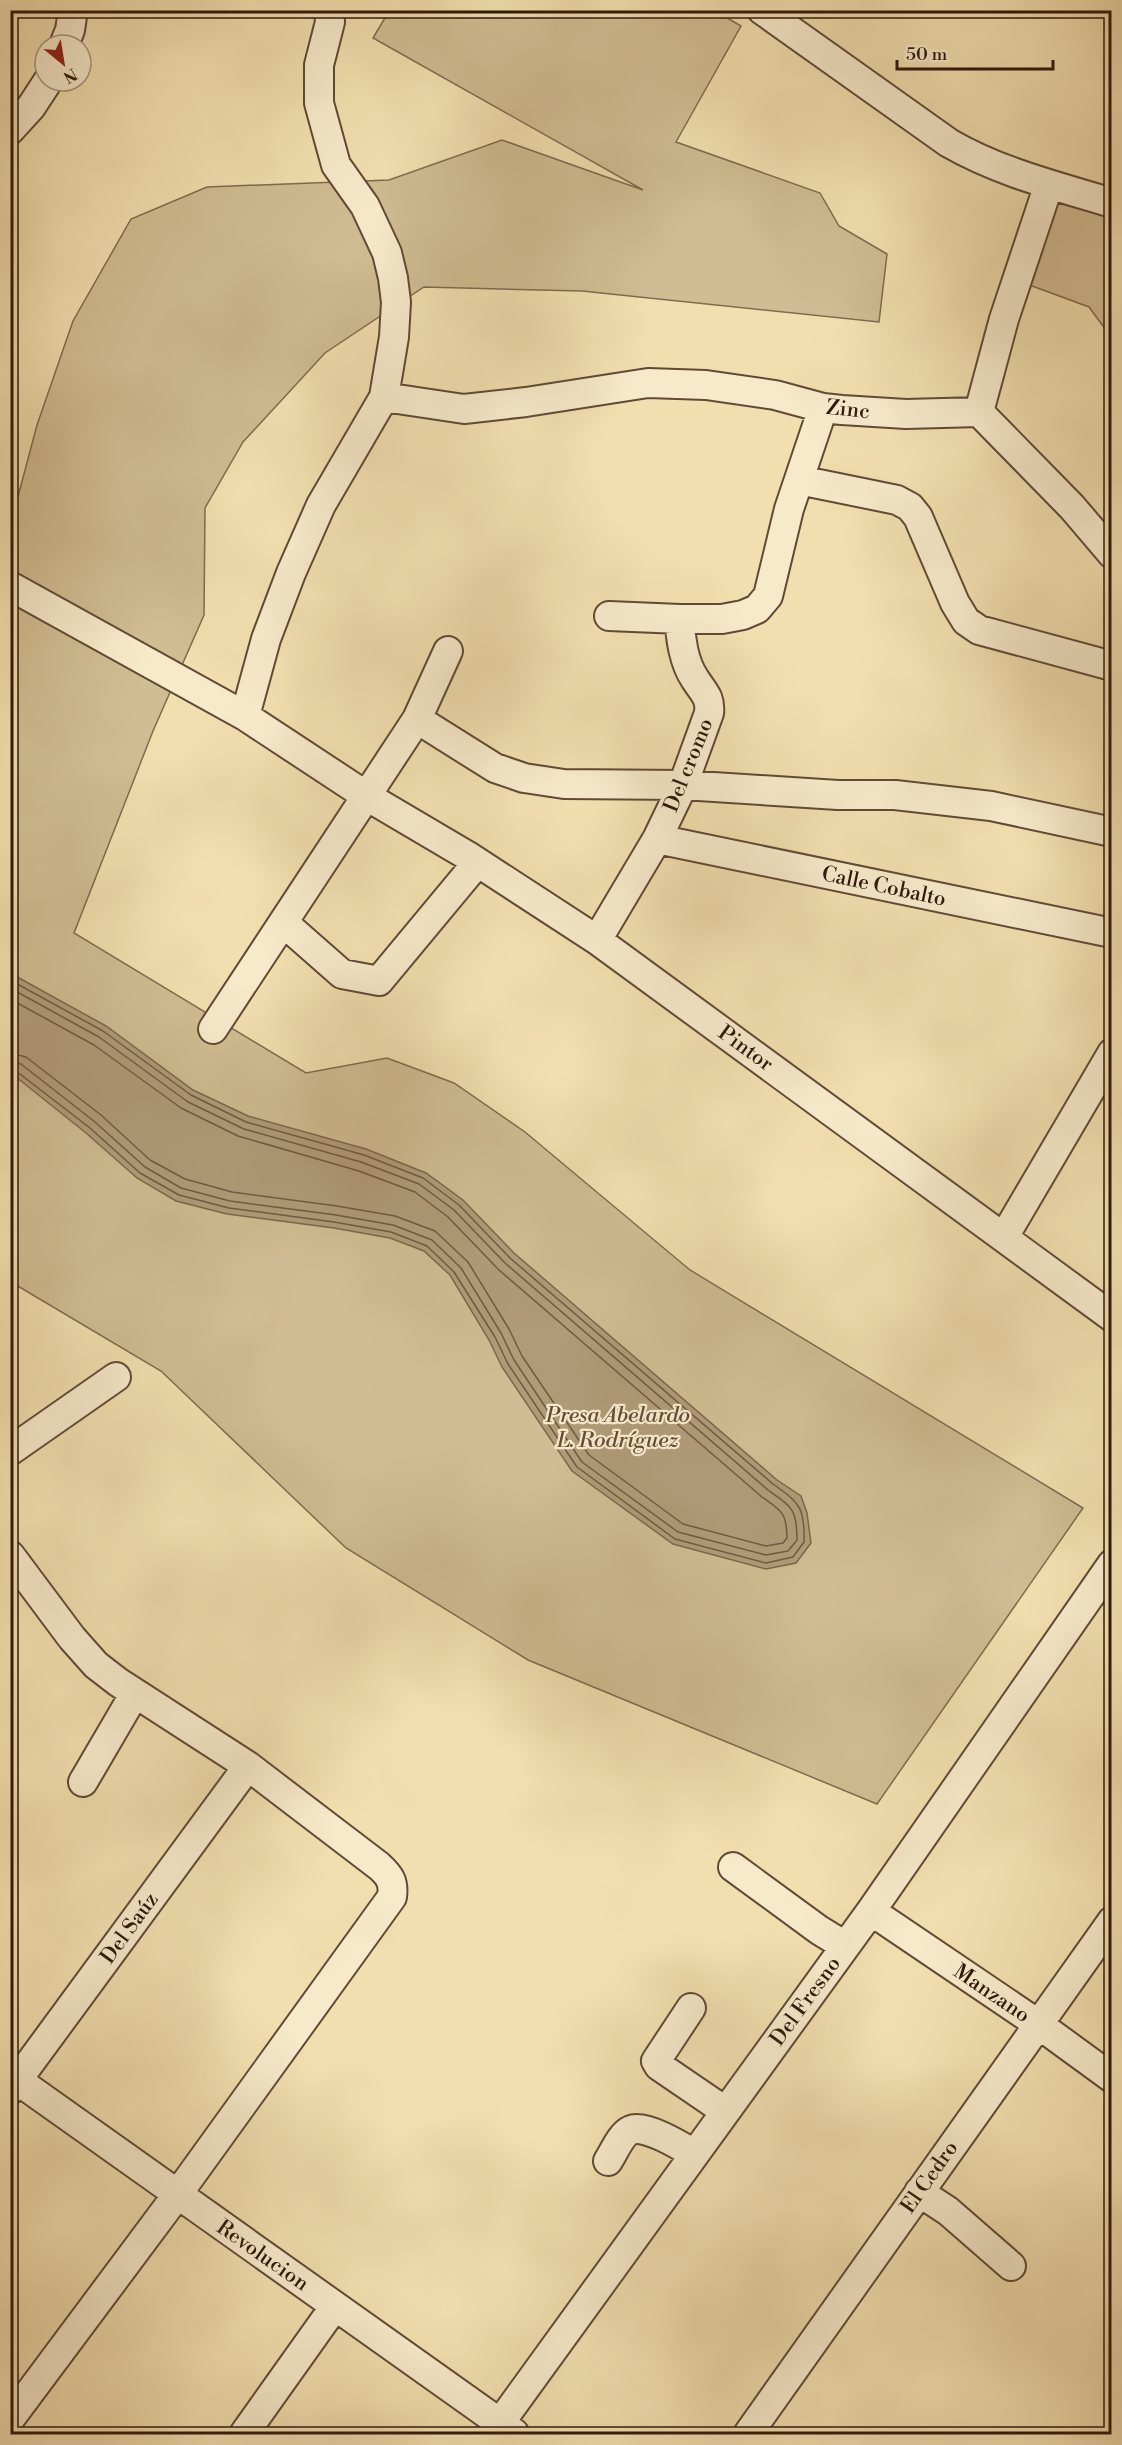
<svg xmlns="http://www.w3.org/2000/svg" width="1122" height="2445" viewBox="0 0 1122 2445" font-family="'Libre Bodoni',serif">
	<style>
		.green { fill: #d1bd93; stroke: #806a50; stroke-width: 1.5 }
		.water { fill: #b09b78; stroke: #7c674d; stroke-width: 1.5 }
		.lines { fill: none; stroke-linecap: round; stroke-linejoin: round }
		.shore { stroke: #705a42; stroke-width: 1.5 }
		.minor-casing { stroke: #604a36; stroke-width: 32 }
		.minor { stroke: #f7eacb; stroke-width: 28 }
		.labels { text-anchor: middle; stroke-width: 4.5; stroke-linejoin: round; paint-order: stroke }
		.street-label { font-size: 21px; fill: #2f180d; stroke: #f7eacb }
		.water-label { font-size: 22px; font-style: italic; fill: #634c38; stroke: #f7eacb }
	</style>
	<rect width="100%" height="100%" fill="#f2dfaf"/>
	<filter id="stains"><feTurbulence type="fractalNoise" baseFrequency=".00333" numOctaves="4"/><feColorMatrix values="0 0 0 0 .2 0 0 0 0 .09 0 0 0 0 .02 0 0 0 .5 -.17"/></filter>
	<radialGradient id="worn" r=".72"><stop offset=".6" stop-color="#630" stop-opacity="0"/><stop offset="1" stop-color="#630" stop-opacity=".3"/></radialGradient>
	<path class="green" d="M714,10L741,26L676,142L820,193L839,226L887,254L879,322L582,291L424,287L325,353L243,442L205,508L204,615L153,731L74,933L306,1073L387,1058L454,1083L525,1132L690,1270L1083,1508L877,1804L528,1660L346,1548L161,1371L11,1282V523L37,425L73,321L131,219L207,187L389,180L502,140L643,190L373,38L389,11Z
		M1052,193L1111,213V337L1089,307L1024,283Z"/>
	<path class="water" d="M10,973L106,1026L193,1090L248,1116L366,1149L426,1173L463,1200L514,1253L777,1480L801,1496L807,1513L811,1543L796,1563L766,1569L673,1544L572,1471L502,1367L489,1340L450,1275L424,1251L390,1238L334,1228L227,1214L176,1201L137,1178L86,1133L11,1073Z"/>
	<g class="lines">
		<path class="shore" d="M10,980L103,1031L191,1095L246,1122L364,1155L423,1178L459,1205L510,1258L773,1484C800,1503 805,1508 804,1542L793,1557L766,1563L675,1539L577,1467L508,1364L495,1337L454,1272L427,1246L391,1232L334,1222L229,1208L179,1195L140,1173L90,1128L16,1071L10,1069
			M10,988L99,1037L188,1102L244,1129L361,1162L419,1184L454,1210L505,1263L768,1490C792,1507 797,1509 797,1540L788,1551L766,1555L678,1532L582,1462L514,1360L501,1333L461,1268L432,1240L393,1225L336,1215L230,1201L181,1188L145,1167L95,1122L21,1064L10,1062
			M10,999L94,1045L181,1108L238,1136L359,1171L415,1192L448,1217L499,1270L762,1497C781,1510 787,1513 787,1538L783,1543L766,1546L683,1524L589,1455L522,1356L509,1329L468,1262L435,1231L395,1216L337,1206L232,1192L185,1179L150,1160L101,1115L26,1057L10,1053"/>
		<g class="minor-casing">
			<path id="minor" d="M329,10L330,22L319,65V103L336,165L365,206L387,253L393,278L396,302L394,337L384,397L321,505L291,573L266,639L245,716L368,797L468,856L597,940L1112,1317
				M762,10L949,143C999,172 1056,186 1112,203
				M64,45L70,30L73,10
				M10,130L31,107L48,81
				M384,397L464,409L526,402L648,383L706,385L775,395L823,408L842,410L906,414L979,412L1072,507L1112,554
				M979,412L1004,319L1049,184
				M799,480L897,500L910,507L918,517L955,603L966,621L979,630L1112,666
				M10,586L245,716
				M609,616L680,619
				M417,719L448,651
				M657,839L1112,933
				M284,923L342,974L379,981L477,863
				M597,940L657,839L683,785L709,713C711,697 703,692 695,679C684,663 680,638 680,619H722L743,615L757,609L768,596L789,509L823,408
				M213,1029L417,719L495,768L524,778L564,784L683,785L838,795H895L991,806L1112,832
				M1004,1237L1112,1053
				M10,1451L116,1377
				M10,1555L72,1638L96,1665L118,1682L248,1766L379,1866C390,1876 394,1882 392,1897L177,2195L10,2419
				M83,1782L135,1693
				M733,1867L819,1930L845,1946
				M871,1911L1038,2024L1112,2078
				M691,2008L656,2061L659,2066L725,2111
				M10,2075L514,2433
				M10,2090L248,1766
				M608,2161C614,2152 621,2134 631,2130C645,2124 681,2146 694,2154
				M919,2192L948,2211L1011,2266
				M244,2434L335,2306
				M492,2434L871,1911L1112,1564
				M748,2434L1112,1921"/>
		</g>
		<use href="#minor" class="minor"/>
	</g>
	<g class="labels">
		<g class="street-label">
			<text transform="translate(848 409) rotate(6)" y="7">Zinc</text>
			<text transform="translate(688 765) rotate(-68)" y="7">Del cromo</text>
			<text transform="translate(884 886) rotate(12)" y="7">Calle Cobalto</text>
			<text transform="translate(746 1048) rotate(36)" y="7">Pintor</text>
			<text transform="translate(129 1928) rotate(-54)" y="7">Del Saúz</text>
			<text transform="translate(992 1993) rotate(34)" y="7">Manzano</text>
			<text transform="translate(805 2001) rotate(-54)" y="7">Del Fresno</text>
			<text transform="translate(929 2177) rotate(-55)" y="7">El Cedro</text>
			<text transform="translate(263 2255) rotate(35)" y="7">Revolucion</text>
		</g>
		<g class="water-label">
			<text x="618" y="1422">Presa Abelardo<tspan x="618" dy="25">L. Rodríguez</tspan></text>
		</g>
	</g>
	<rect width="1122" height="2445" fill="none" stroke="#f2dfaf" stroke-width="36"/>
	<rect x="12" y="12" width="1098" height="2421" fill="none" stroke="#2f180d" stroke-width="3"/>
	<rect x="18" y="18" width="1086" height="2409" fill="none" stroke="#2f180d" stroke-width="1.5"/>
	<g transform="translate(63 63) rotate(150)"><circle r="28" fill="#f7eacb" stroke="#a7967f" stroke-width="1.5"/>
	<path d="M0-4.5L10 22L0 15L-10 22Z" fill="#8f2418"/>
	<text y="-9" font-size="16" font-weight="bold" text-anchor="middle" fill="#2f180d">N</text>
	</g>
	<path d="M897 60v9h156v-9" fill="none" stroke="#2f180d" stroke-width="3"/>
	<text x="906" y="60" font-size="18" fill="#2f180d" stroke="#f7eacb" stroke-width="4.5" paint-order="stroke">50 m</text>
	<rect width="100%" height="100%" filter="url(#stains)"/>
	<rect width="100%" height="100%" fill="url(#worn)"/>
</svg>
